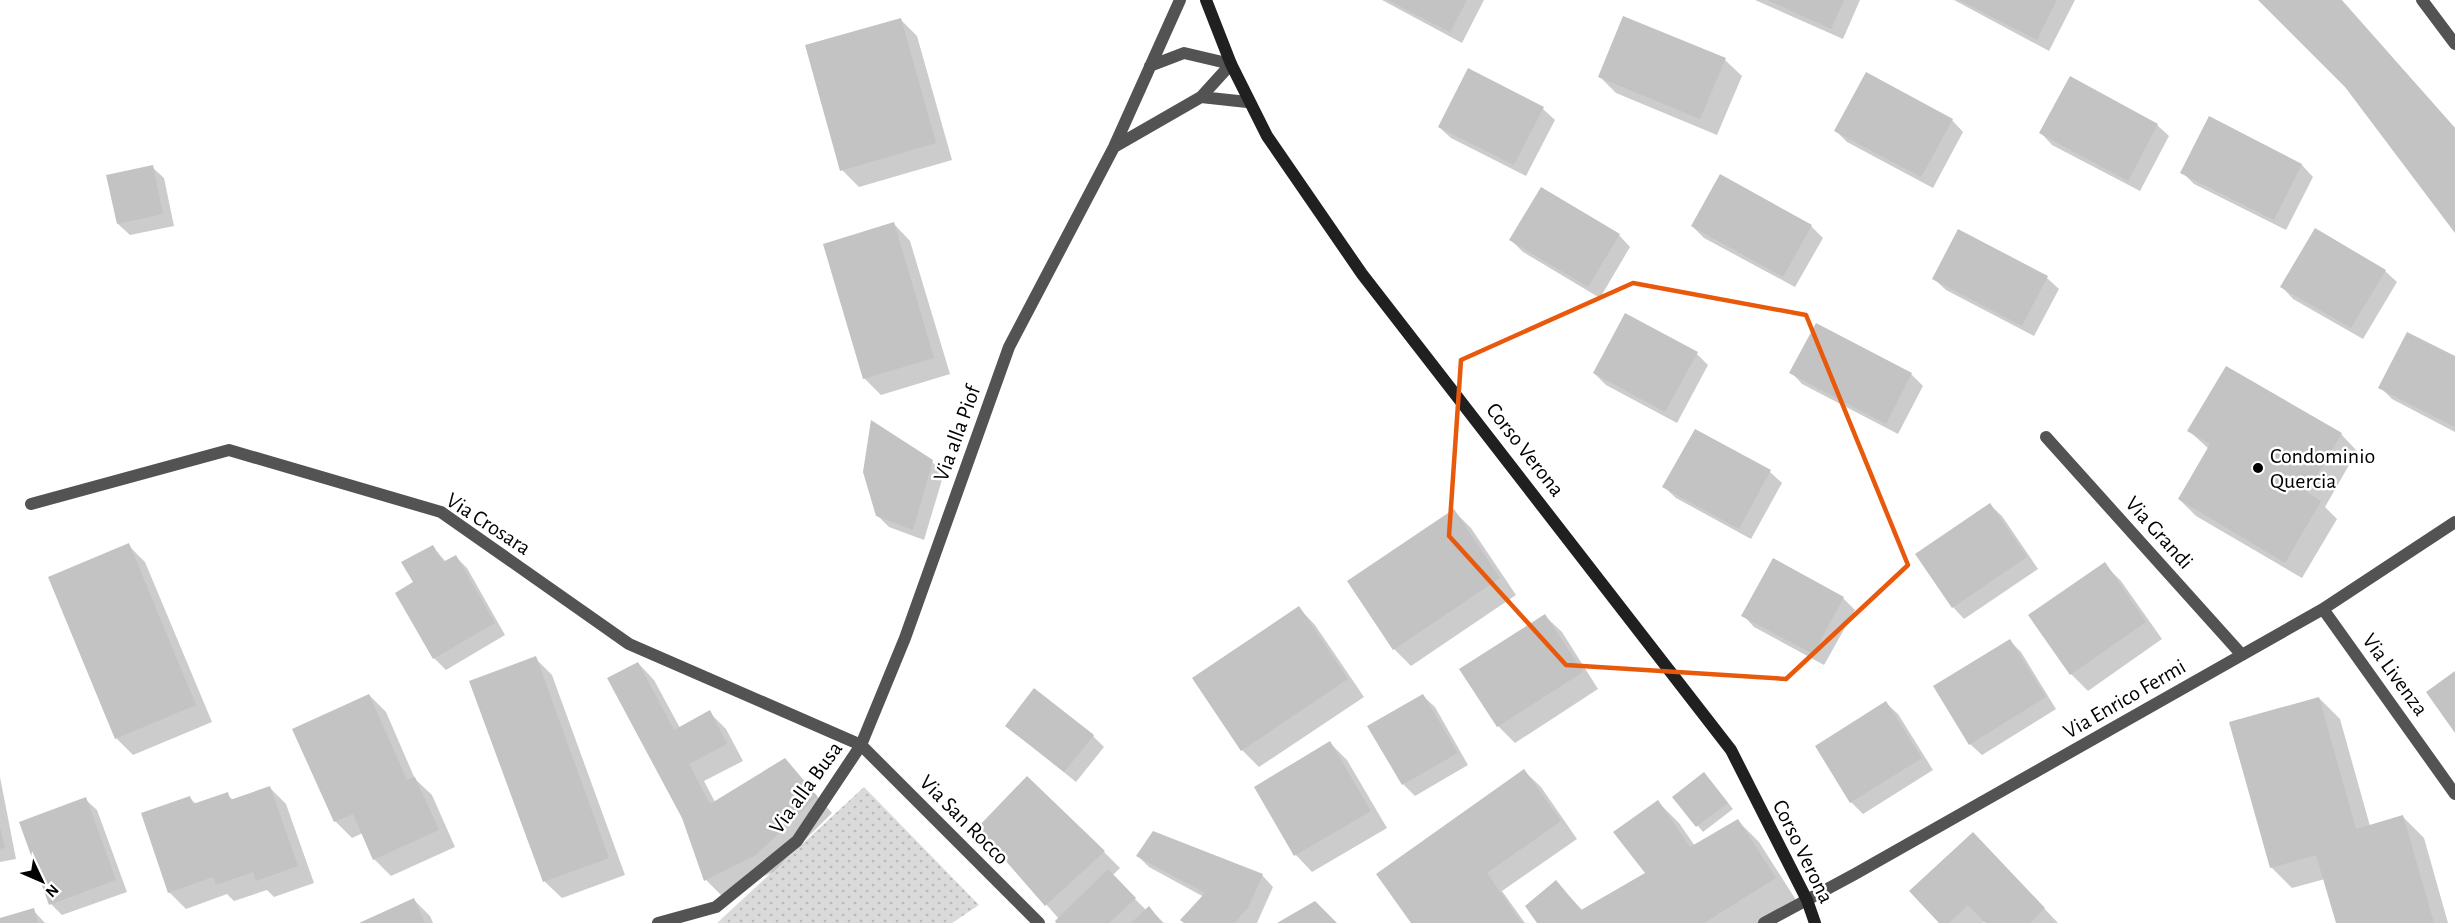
<svg xmlns="http://www.w3.org/2000/svg" width="2455" height="923" viewBox="0 0 2455 923" font-family="'Alegreya Sans',sans-serif">
	<style>
		.park { fill: url(#park-dots) }
		.shadow { fill: #0003 }
		.building { fill: #c3c3c3 }
		.lines { fill: none; stroke-linecap: round; stroke-linejoin: round }
		.street { stroke: #535353; stroke-width: 12 }
		.secondary { stroke: #202020; stroke-width: 12 }
		.marked { fill: none; stroke: #e8590c; stroke-width: 4.5; stroke-linejoin: round }
		.poi-dot { fill: #000; stroke: #fff; stroke-width: 2 }
		.labels { text-anchor: middle; stroke-width: 5; stroke-linejoin: round; paint-order: stroke }
		.street-label { font-size: 22px; fill: #000; stroke: #fff }
		.poi-label { font-size: 22px; fill: #000; stroke: #fff; text-anchor: start }
	</style>
	<defs>
		<pattern id="park-dots" width="8" height="8" patternUnits="userSpaceOnUse" patternTransform="scale(1.5)"><rect width="8" height="8" fill="#dadada"/><path d="M2 2h.1M6 6h.1" fill="none" stroke="#b9b9b9" stroke-width="1.8" stroke-linecap="round"/></pattern>
	</defs>
	<rect width="100%" height="100%" fill="#fff"/>
	<path class="park" d="M864,787L979,905L952,923H717Z"/>
	<path class="shadow" d="M1382,0H1484L1462,43Z
		M1755,0H1860L1843,39Z
		M1954,0H2075L2049,51Z
		M2260,0H2342L2455,128V231L2346,86Z
		M900,19L917,36L952,160L859,187L842,170Z
		M1725,60L1742,76L1717,135L1616,93L1599,76Z
		M1543,109L1555,120L1526,176L1451,138L1439,127Z
		M2209,118L2302,165L2313,177L2286,230L2194,184L2182,172Z
		M1952,120L1963,132L1933,188L1847,142L1836,131Z
		M2157,125L2169,136L2140,191L2052,145L2041,133Z
		M152,167L164,178L174,226L130,235L118,224Z
		M894,224L910,241L950,374L881,395L864,378Z
		M1692,226H1811L1823,238L1795,287L1704,238Z
		M1619,235L1630,247L1600,298L1523,252L1511,240Z
		M2385,271L2397,282L2363,339L2293,299L2282,287Z
		M2047,278L2059,289L2034,336L1946,290L1934,279Z
		M1816,325L1912,375L1923,386L1898,434L1802,384L1791,372Z
		M1697,354L1708,365L1677,423L1606,385L1594,373Z
		M2455,358V432L2392,399L2380,387Z
		M1695,431L1770,472L1782,483L1751,539L1676,498L1664,487Z
		M2189,431L2341,434L2357,451L2325,507L2337,519L2302,578L2196,516L2179,499L2209,449Z
		M932,462L944,473L924,540L889,527L877,515Z
		M1990,505L2002,516L2038,569L1964,619L1953,607Z
		M1454,511L1471,528L1516,595L1411,666L1394,649L1349,582Z
		M128,545L145,562L212,722L133,755L116,738Z
		M433,547L446,562L456,557L467,568L505,635L446,670L434,658Z
		M2104,564L2121,581L2162,639L2088,691L2071,674Z
		M1843,598L1855,610L1824,665L1754,627L1743,615Z
		M1299,608L1315,625L1364,697L1259,767L1242,750L1194,679Z
		M1545,616L1562,632L1598,689L1515,743L1498,726Z
		M2010,641L2021,652L2056,709L1982,755L1970,744Z
		M535,658L552,675L625,875L562,898L545,882L471,681Z
		M638,663L654,680L680,728L709,712L726,729L743,761L704,781L715,802L785,760L832,813L773,872L722,896L706,880Z
		M369,695L386,712L415,779L432,795L455,847L391,876L374,859L363,833L352,838L335,821Z
		M1423,696L1435,707L1468,765L1415,796L1403,784L1370,726Z
		M2319,698L2340,719L2370,826L2403,817L2424,838L2448,923H2337L2325,879L2292,888L2271,867Z
		M1886,703L1898,714L1933,770L1863,814L1851,802L1817,746Z
		M1007,726L1093,736L1104,747L1076,782Z
		M1330,743L1347,760L1387,828L1312,872L1296,855L1256,788Z
		M1524,771L1541,787L1577,839L1502,891L1525,923H1413Z
		M0,777L16,859L0,862Z
		M1710,780L1733,809L1703,832L1674,797Z
		M269,787L286,804L314,883L274,897L267,890L234,901L227,894L186,909L169,892L190,798L197,805L227,794L233,800Z
		M85,799L97,810L127,892L62,915L51,904Z
		M1658,802L1679,823L1695,846L1738,821L1759,842L1796,900L1758,923H1539L1556,882L1583,911L1647,873Z
		M979,828L1104,852L1120,868L1112,876L1146,910L1149,908L1164,923H1058L1059,919Z
		M1989,850L2058,923H1987L1985,921L1983,923H1941Z
		M1138,856L1262,875L1273,887L1257,923H1185L1204,897L1149,867Z
		M413,899L430,916L433,923H362Z
		M33,910L45,923H0V920Z"/>
	<path class="building" d="M1387,0H1467L1450,32Z
		M1767,0H1844L1831,29Z
		M1959,0H2057L2037,40Z
		M2258,0H2341L2455,128V233L2345,87Z
		M1623,16L1726,58L1700,119L1598,77Z
		M901,18L936,143L840,171L805,45Z
		M1468,68L1544,107L1514,165L1438,127Z
		M1866,72L1953,119L1921,177L1834,131Z
		M2070,76L2158,124L2128,181L2039,133Z
		M2209,116L2302,164L2274,220L2180,173Z
		M153,165L163,214L117,224L106,175Z
		M1720,174L1812,225L1783,277L1691,226Z
		M1541,187L1620,234L1588,287L1509,240Z
		M894,222L934,358L863,379L823,244Z
		M2315,228L2386,270L2351,328L2280,287Z
		M1958,229L2048,276L2022,326L1932,279Z
		M1625,313L1698,352L1665,412L1593,373Z
		M1816,323L1912,373L1886,424L1789,373Z
		M2407,332L2455,356V427L2378,388Z
		M2226,366L2342,433L2307,492L2321,501L2285,563L2178,499L2210,444L2187,431Z
		M871,420L933,460L913,530L876,516L863,472Z
		M1695,429L1771,470L1739,529L1662,487Z
		M1990,503L2027,557L1952,608L1915,554Z
		M1454,509L1500,578L1393,650L1347,581Z
		M129,543L196,705L115,739L48,577Z
		M433,545L443,562L456,555L495,623L433,659L395,593L413,582L401,562Z
		M1773,558L1844,597L1813,654L1741,616Z
		M2105,562L2146,622L2070,675L2028,615Z
		M1299,606L1348,679L1241,751L1192,678Z
		M1545,614L1583,672L1497,727L1459,669Z
		M2010,639L2046,697L1969,745L1933,686Z
		M536,656L609,858L543,882L469,681Z
		M638,662L674,730L710,710L727,744L689,764L710,804L785,758L817,796L756,855L704,881L682,818L607,678Z
		M2455,671V733L2426,692Z
		M1034,688L1094,735L1064,772L1005,726Z
		M369,694L407,780L415,777L439,830L373,860L353,814L334,822L292,729Z
		M1423,694L1458,753L1402,785L1367,726Z
		M2319,697L2356,829L2403,815L2434,923H2336L2316,855L2270,868L2229,722Z
		M1886,701L1922,758L1850,803L1815,746Z
		M1330,741L1371,811L1294,856L1254,787Z
		M1524,769L1561,821L1487,873L1522,923H1411L1376,874Z
		M1704,772L1728,803L1696,827L1672,797Z
		M1027,776L1105,851L1045,906L977,828Z
		M270,786L298,866L256,881L253,872L216,885L213,877L168,893L141,813L190,796L193,804L228,792L230,800Z
		M86,797L116,880L49,905L19,822Z
		M1658,800L1690,847L1738,819L1776,878L1704,923H1537L1525,906L1556,880L1581,910L1645,873L1613,832Z
		M0,827L5,848L0,849Z
		M1153,831L1263,874L1248,908L1234,923H1184L1180,920L1205,893L1136,856Z
		M1973,832L2045,908L2030,923H1985L1968,905L1949,923H1939L1909,891Z
		M1108,869L1136,898L1109,923H1056L1055,921Z
		M414,898L425,923H359Z
		M1315,901L1337,923H1277Z
		M1149,906L1162,923H1131Z
		M34,908L38,923H0V918Z"/>
	<g class="lines">
		<path class="street" d="M2422,0L2455,44
			M1150,66L1184,53L1231,64L1201,97
			M1114,147L1201,97L1247,102
			M2046,437L2242,655
			M31,504L229,450L441,512L629,644L861,745L1039,923
			M2323,609L2455,794
			M658,923L716,907L797,841L861,745L905,638L1009,347L1114,147L1180,0
			M1764,923L1855,874L2323,609L2455,522"/>
		<path class="secondary" d="M1206,0L1231,64L1267,136L1362,274L1731,750L1807,900L1815,923"/>
	</g>
	<path class="marked" d="M1633,283L1806,315L1908,565L1786,679L1566,665L1449,536L1461,360Z"/>
	<circle class="poi-dot" cx="2258" cy="468" r="6"/>
	<g class="labels">
		<g class="street-label">
			<text transform="translate(956 433) rotate(-70)" y="8">Via alla Piof</text>
			<text transform="translate(1526 449) rotate(52)" y="8">Corso Verona</text>
			<text transform="translate(489 523) rotate(33)" y="8">Via Crosara</text>
			<text transform="translate(2160 532) rotate(48)" y="8">Via Grandi</text>
			<text transform="translate(2396 674) rotate(54)" y="8">Via Livenza</text>
			<text transform="translate(2124 698) rotate(-30)" y="8">Via Enrico Fermi</text>
			<text transform="translate(805 787) rotate(-54)" y="8">Via alla Busa</text>
			<text transform="translate(965 819) rotate(45)" y="8">Via San Rocco</text>
			<text transform="translate(1804 851) rotate(64)" y="8">Corso Verona</text>
		</g>
		<g class="poi-label">
			<text x="2270" y="463">Condominio<tspan x="2270" dy="25">Quercia</tspan></text>
		</g>
	</g>
	<g transform="translate(42 881) rotate(134)" stroke="#ffffff" stroke-width="4.5" paint-order="stroke">
	<path d="M0-4.5L10 22L0 15L-10 22Z" fill="#000000"/>
	<text y="-9" font-size="16" font-weight="bold" text-anchor="middle" fill="#000000">N</text>
	</g>
</svg>
